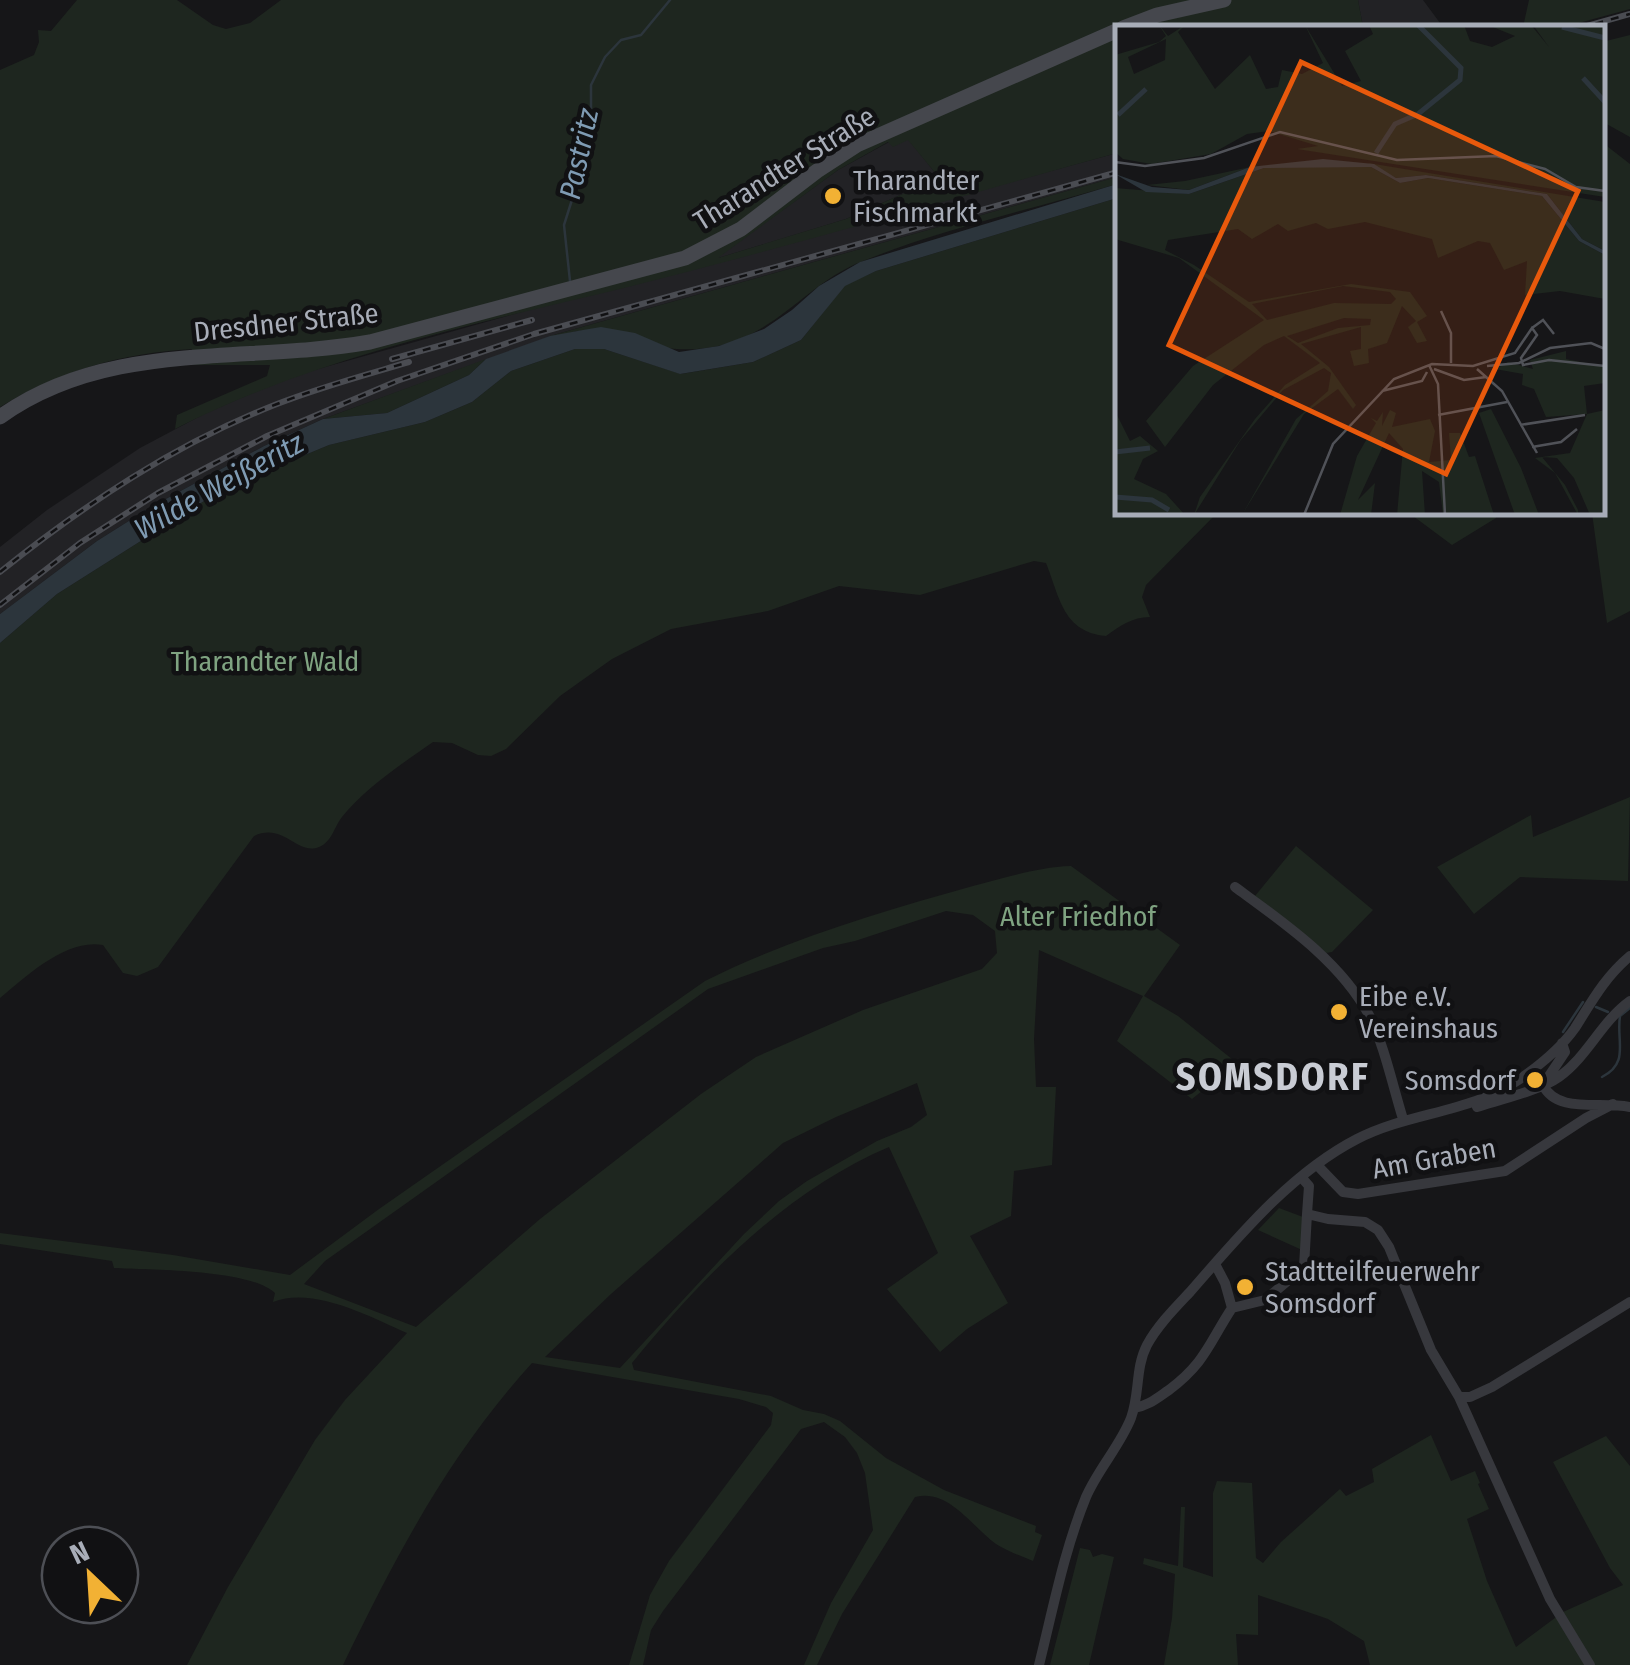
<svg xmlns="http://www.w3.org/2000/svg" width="1630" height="1665" viewBox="0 0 1630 1665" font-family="'Fira Sans Condensed',sans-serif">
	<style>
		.built { fill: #222225 }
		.green { fill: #1e261f; fill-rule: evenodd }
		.water { fill: #2c353c }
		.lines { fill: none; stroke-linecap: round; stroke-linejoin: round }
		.stream { stroke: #2c353c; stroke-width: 2.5 }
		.minor { stroke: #37383d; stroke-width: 10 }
		.secondary { stroke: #45474d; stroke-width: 15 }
		.rail-casing { stroke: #4a4c52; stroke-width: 6 }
		.rail { stroke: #111113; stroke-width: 2.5; stroke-dasharray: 8; stroke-linecap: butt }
		.poi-dot { fill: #f2b134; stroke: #111113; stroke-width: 4 }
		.labels { text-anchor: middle; stroke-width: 9; stroke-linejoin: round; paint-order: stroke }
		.street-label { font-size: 28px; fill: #a8adb8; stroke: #111113 }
		.poi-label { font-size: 28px; fill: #a8adb8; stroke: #111113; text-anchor: start }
		.park-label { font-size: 28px; fill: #7fa381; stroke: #111113 }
		.water-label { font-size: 30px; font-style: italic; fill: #7f9bb3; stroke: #111113 }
		.district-label { font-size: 38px; font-weight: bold; letter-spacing: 2.5px; fill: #c9ccd4; stroke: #111113 }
		.inset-river { fill: none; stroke: #2c353c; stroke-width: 5 }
		.inset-road { fill: none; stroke: #505258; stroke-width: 2.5 }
		.view { fill: #e8590c; fill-opacity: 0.15; stroke: #e8590c; stroke-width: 5 }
		.inset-edge { fill: none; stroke: #a8adb8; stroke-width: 5 }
	</style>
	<rect width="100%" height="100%" fill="#161618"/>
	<path class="built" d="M1358,0H1423L1440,23L1422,28L1363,27Z
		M908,139L937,175L932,181L846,219L715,259L838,170L889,142Z
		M1117,153V177L557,334L323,419L264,446L151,507L97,541L0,614V547L47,510L140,448L204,414L286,378L539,307L625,287Z"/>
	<path class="green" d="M77,0H177L213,25L226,29L250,23L281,0H1358L1363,27L1118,28L1117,153C955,198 792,246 628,287C475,324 316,357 175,429L177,415L267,376L270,365H192V349C122,353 60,371 0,407V70L34,55L39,42L38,30L51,31ZM908,140L937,175L932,181L846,219L718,258L838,170L888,142L893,147Z
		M1529,0H1630V9L1564,27H1523Z
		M1630,35V137L1603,122L1602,42Z
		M1603,143L1630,164V611L1607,623L1592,513L1602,512Z
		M1117,177V184C1033,209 945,228 863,261C806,283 779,334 713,347C660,356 636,336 587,331C575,329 563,337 550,336Z
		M1117,198L1118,512L1217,513L1146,585L1142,597L1150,617C1132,617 1120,626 1106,636C1063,632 1060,598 1046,563L1034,561L920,595L839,586L768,611L671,629L612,659L560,696L506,749L491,756L478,755L452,743L433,742C403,763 365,788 342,817C334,827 332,842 319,847C297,856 284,822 254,836L158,967L137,976L123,973L103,945C67,938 26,976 0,998V643L57,594L223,489L329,445L425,422L472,402L511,371L575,349H604L681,374L753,362L801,340L845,285L876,271Z
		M486,359L469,375L387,413L323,419Z
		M1409,513H1497L1496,518L1452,545Z
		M1630,797L1628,881L1520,877L1474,914L1437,867L1531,815L1533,837Z
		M1296,846L1373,910L1332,952L1326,953L1255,896Z
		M1071,866L1180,945L1144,996L1178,1016L1237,1063L1192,1099L1117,1041L1143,996L1039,950L1034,1039L1036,1087H1056L1052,1165L1014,1171L1011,1216L970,1236L1008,1303L967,1329L940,1352L887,1289L938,1253L889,1147C787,1190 701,1278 632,1363L634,1370L771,1396L803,1410L824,1414L840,1421L886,1458L944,1490L1036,1526L1035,1532L1042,1535L1033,1561C1021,1556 1007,1551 996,1544C972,1527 949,1488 915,1497L842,1614L817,1665H804L831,1603L873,1530L865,1473L857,1453L845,1437L824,1422L801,1429L663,1611L651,1630L643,1665H629L650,1595L669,1561L771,1425L773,1413L766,1407L739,1399L532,1363C448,1456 397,1554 343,1665H187L228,1587L315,1440L345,1400L407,1333C370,1317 314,1286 273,1302L275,1293C249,1269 150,1270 114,1268L112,1261L0,1244V1233L173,1255L290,1275L379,1209L705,981C789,939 883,911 973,886C1006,878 1037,867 1071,866ZM946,911L973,915L995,931L997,953L982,969L863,1010L756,1057L701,1094L540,1219L416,1327L304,1284L325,1261L708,989L823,948L855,941ZM917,1083L927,1115L911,1127L877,1141L807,1181L779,1201L744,1234L620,1368L545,1357L611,1294L783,1143L836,1117Z
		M1279,1208L1303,1217L1302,1250L1258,1230Z
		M1431,1435L1451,1481L1475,1471L1480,1483L1478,1484L1489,1509L1467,1519L1487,1581L1516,1647L1563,1612L1623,1585L1610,1568L1553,1462L1606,1436L1630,1466V1665H1370L1364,1641L1328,1619L1258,1595V1635L1236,1634L1238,1665H1164L1172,1618L1175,1574L1143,1564L1144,1558L1178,1566L1181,1507H1185L1183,1567L1213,1577V1493L1217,1481L1252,1483L1256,1558L1263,1563L1281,1542L1340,1489L1346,1496L1374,1482L1372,1469Z
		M1080,1548L1090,1550L1093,1557L1102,1554L1114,1557L1089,1665H1050Z"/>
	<path class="water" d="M1117,184V198L876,271L845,286L801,340L753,362L680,374L604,349H575L511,371L472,402L425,422L329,445L223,489L57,594L0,643V614L97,541L151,507L264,446L323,419L387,413L469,375L486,359L550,336L583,330L601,327L635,333L679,352L719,346L764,329L792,310L819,286L860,262Z"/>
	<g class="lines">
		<path class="stream" d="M570,281L564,225L577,184L582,133L591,114V85L605,57L621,40L641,35L670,0
			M1596,1007L1608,1012
			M1563,1032L1583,1002
			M1602,1077C1630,1063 1616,1041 1620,1016L1630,1008"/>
		<path class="minor" d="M1235,887C1284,923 1340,961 1369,1015C1384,1044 1393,1087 1403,1119
			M1543,1085C1557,1114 1600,1101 1630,1107
			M1543,1085L1565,1052L1562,1043
			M1477,1107C1499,1100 1541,1090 1559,1077C1588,1056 1601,1022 1630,1001
			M1317,1165L1343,1192L1358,1194L1505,1171L1586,1118L1613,1104
			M1302,1178L1309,1186L1307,1214L1328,1219L1365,1222L1378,1230L1389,1247L1431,1350L1459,1397L1550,1599L1590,1665
			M1232,1308L1265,1300L1304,1267L1307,1214
			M1459,1397H1470L1492,1387L1630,1302
			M1134,1408C1148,1406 1157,1398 1169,1390C1206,1362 1209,1343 1232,1308L1225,1283L1215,1264
			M1039,1665C1053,1609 1064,1551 1086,1497C1098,1469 1120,1446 1131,1418C1140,1394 1135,1368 1147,1345C1158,1325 1175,1308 1190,1292C1238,1237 1291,1173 1357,1139C1409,1112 1471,1113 1520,1079C1540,1065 1561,1048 1575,1028C1592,1001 1605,977 1630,956"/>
		<path class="secondary" d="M1123,28L1157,15L1224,0
			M0,417C108,339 246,364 370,342L685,258L741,229L817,171L857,145L1118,30"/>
		<g class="rail-casing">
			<path id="rail" d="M1580,28L1630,14
				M392,359L532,320
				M0,572C85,504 175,444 277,404C320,387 365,375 409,362
				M0,605L80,543L158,493L267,436L397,381L534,334L1118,172"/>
		</g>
		<use href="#rail" class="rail"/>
	</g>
	<g class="poi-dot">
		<circle cx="833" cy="196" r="10"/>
		<circle cx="1339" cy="1012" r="10"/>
		<circle cx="1535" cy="1080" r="10"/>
		<circle cx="1245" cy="1287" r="10"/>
	</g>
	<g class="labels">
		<g class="street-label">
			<text transform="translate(784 168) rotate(-32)" y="10">Tharandter Straße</text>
			<text transform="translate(286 322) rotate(-6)" y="10">Dresdner Straße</text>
			<text transform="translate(1434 1158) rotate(-10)" y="10">Am Graben</text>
		</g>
		<g class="poi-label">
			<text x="853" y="190">Tharandter<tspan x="853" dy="32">Fischmarkt</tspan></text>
			<text x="1359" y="1006">Eibe e.V.<tspan x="1359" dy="32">Vereinshaus</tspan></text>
			<text x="1515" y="1090" text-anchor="end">Somsdorf</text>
			<text x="1265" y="1281">Stadtteilfeuerwehr<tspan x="1265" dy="32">Somsdorf</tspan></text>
		</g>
		<g class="park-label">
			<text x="265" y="671">Tharandter Wald</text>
			<text x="1078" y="926">Alter Friedhof</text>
		</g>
		<g class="water-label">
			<text transform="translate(579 154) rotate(-78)" y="10">Pastritz</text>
			<text transform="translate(219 486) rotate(-29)" y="10">Wilde Weißeritz</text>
		</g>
		<g class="district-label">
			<text x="1273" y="1090">SOMSDORF</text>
		</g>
	</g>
	<g transform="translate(1115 25)">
		<rect width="490" height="490" fill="#161618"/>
		<path d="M44,0L53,11L70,0L63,7L100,64L135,30L151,64L163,62L167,45L187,49L208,38L190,0L227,61L246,56L230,26L258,9L254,0H349L355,16L377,22L400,11L373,0H416L434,22L418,0H490V172L182,124L203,121L154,106L132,109L96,129L36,139L8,134L0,127V30L44,17L51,11ZM51,14L50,35L19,49L13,32ZM185,138L256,142L285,158L313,153L427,171L464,216L490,230V274L445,266L410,270L412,236L389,245L375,218L363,216L323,233L317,214L250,197L213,204L201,198L173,206L163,199L137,214L123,204L53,215L50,225L79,240L134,277L236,259L295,267L312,291L302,297L312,316L302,318L293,302L301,296L287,281L272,318L253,324L254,338L239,341L235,326L246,324V302L186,319L214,342L241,380L238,384L223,364L189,389L127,490L181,394L213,366L216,348L209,343L168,365L125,416L79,490L85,472L140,394L170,360L205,338L169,311L149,320L98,360L50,422L31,396L78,341L149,295L64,233L0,214V163L74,169L149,143ZM228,261L275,267L281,274L276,279L219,278L152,295L137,279ZM229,293L256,294L255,300L223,303L183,318L172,311ZM253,138L490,177V226L467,214L432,169L311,150L281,153ZM135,142L74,165L32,160L70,156ZM451,326V334L490,342V358L469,361L472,389L490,385V490H475L459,453L442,433L427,432L450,460L463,485V490L440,448L420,433L455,428L472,389L431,392L419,364L407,360L408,349L380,344L393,337L418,344L415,335ZM376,384L406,443L424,490H400L364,388ZM275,385L281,388L277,402L315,394L320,406L314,437L336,435L334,408H345L354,432L360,431L379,490H328L324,457L307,446L310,490H282L288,424L274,408L243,475L260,458L256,490H225L242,431L261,398L256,393L262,396L268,387L267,401ZM0,386L15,416L25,411L43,426L28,434L19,454L51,469L70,490H0Z" fill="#1e261f" fill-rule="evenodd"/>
		<path d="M208,134L259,139L281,153L311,150L432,169L467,214L490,226V230L464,216L427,171L313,153L285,158L256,142L149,143L74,169L31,167L0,149L37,162L74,165L135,142Z" fill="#2c353c"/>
		<path class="inset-river" d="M447,2L490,13M468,53L490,77M3,90L31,64M261,128L280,99L303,89L345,55L346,43L303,0M0,427L35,423M0,472L37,475L54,485"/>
		<path class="inset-road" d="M0,137L30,141L89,133L165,107L282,135L381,131L430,144L461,162L490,166M326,286L336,308V338M417,303L428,295L439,309M314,340L323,359L330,490M372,341L404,338L435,323L476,318L490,324M319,344L349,355L371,352M362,344L387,366L422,428M267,366L307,356L312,347M323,390L392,377M405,400L470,390M417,422L446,417L462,404M189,490L218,419L279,354L317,339L358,341L400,328L417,303L422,310L406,333L408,340L434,335L490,341"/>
		<path class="view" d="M186,37L463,166L331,449L54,320Z"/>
		<rect width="490" height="490" class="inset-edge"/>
	</g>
	<g transform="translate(90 1575) rotate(335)"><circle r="48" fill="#111113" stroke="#4d4f55" stroke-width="2.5"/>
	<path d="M0-8L18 38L0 25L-18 38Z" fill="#f2b134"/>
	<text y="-15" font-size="28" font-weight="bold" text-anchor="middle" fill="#a8adb8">N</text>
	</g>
</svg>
